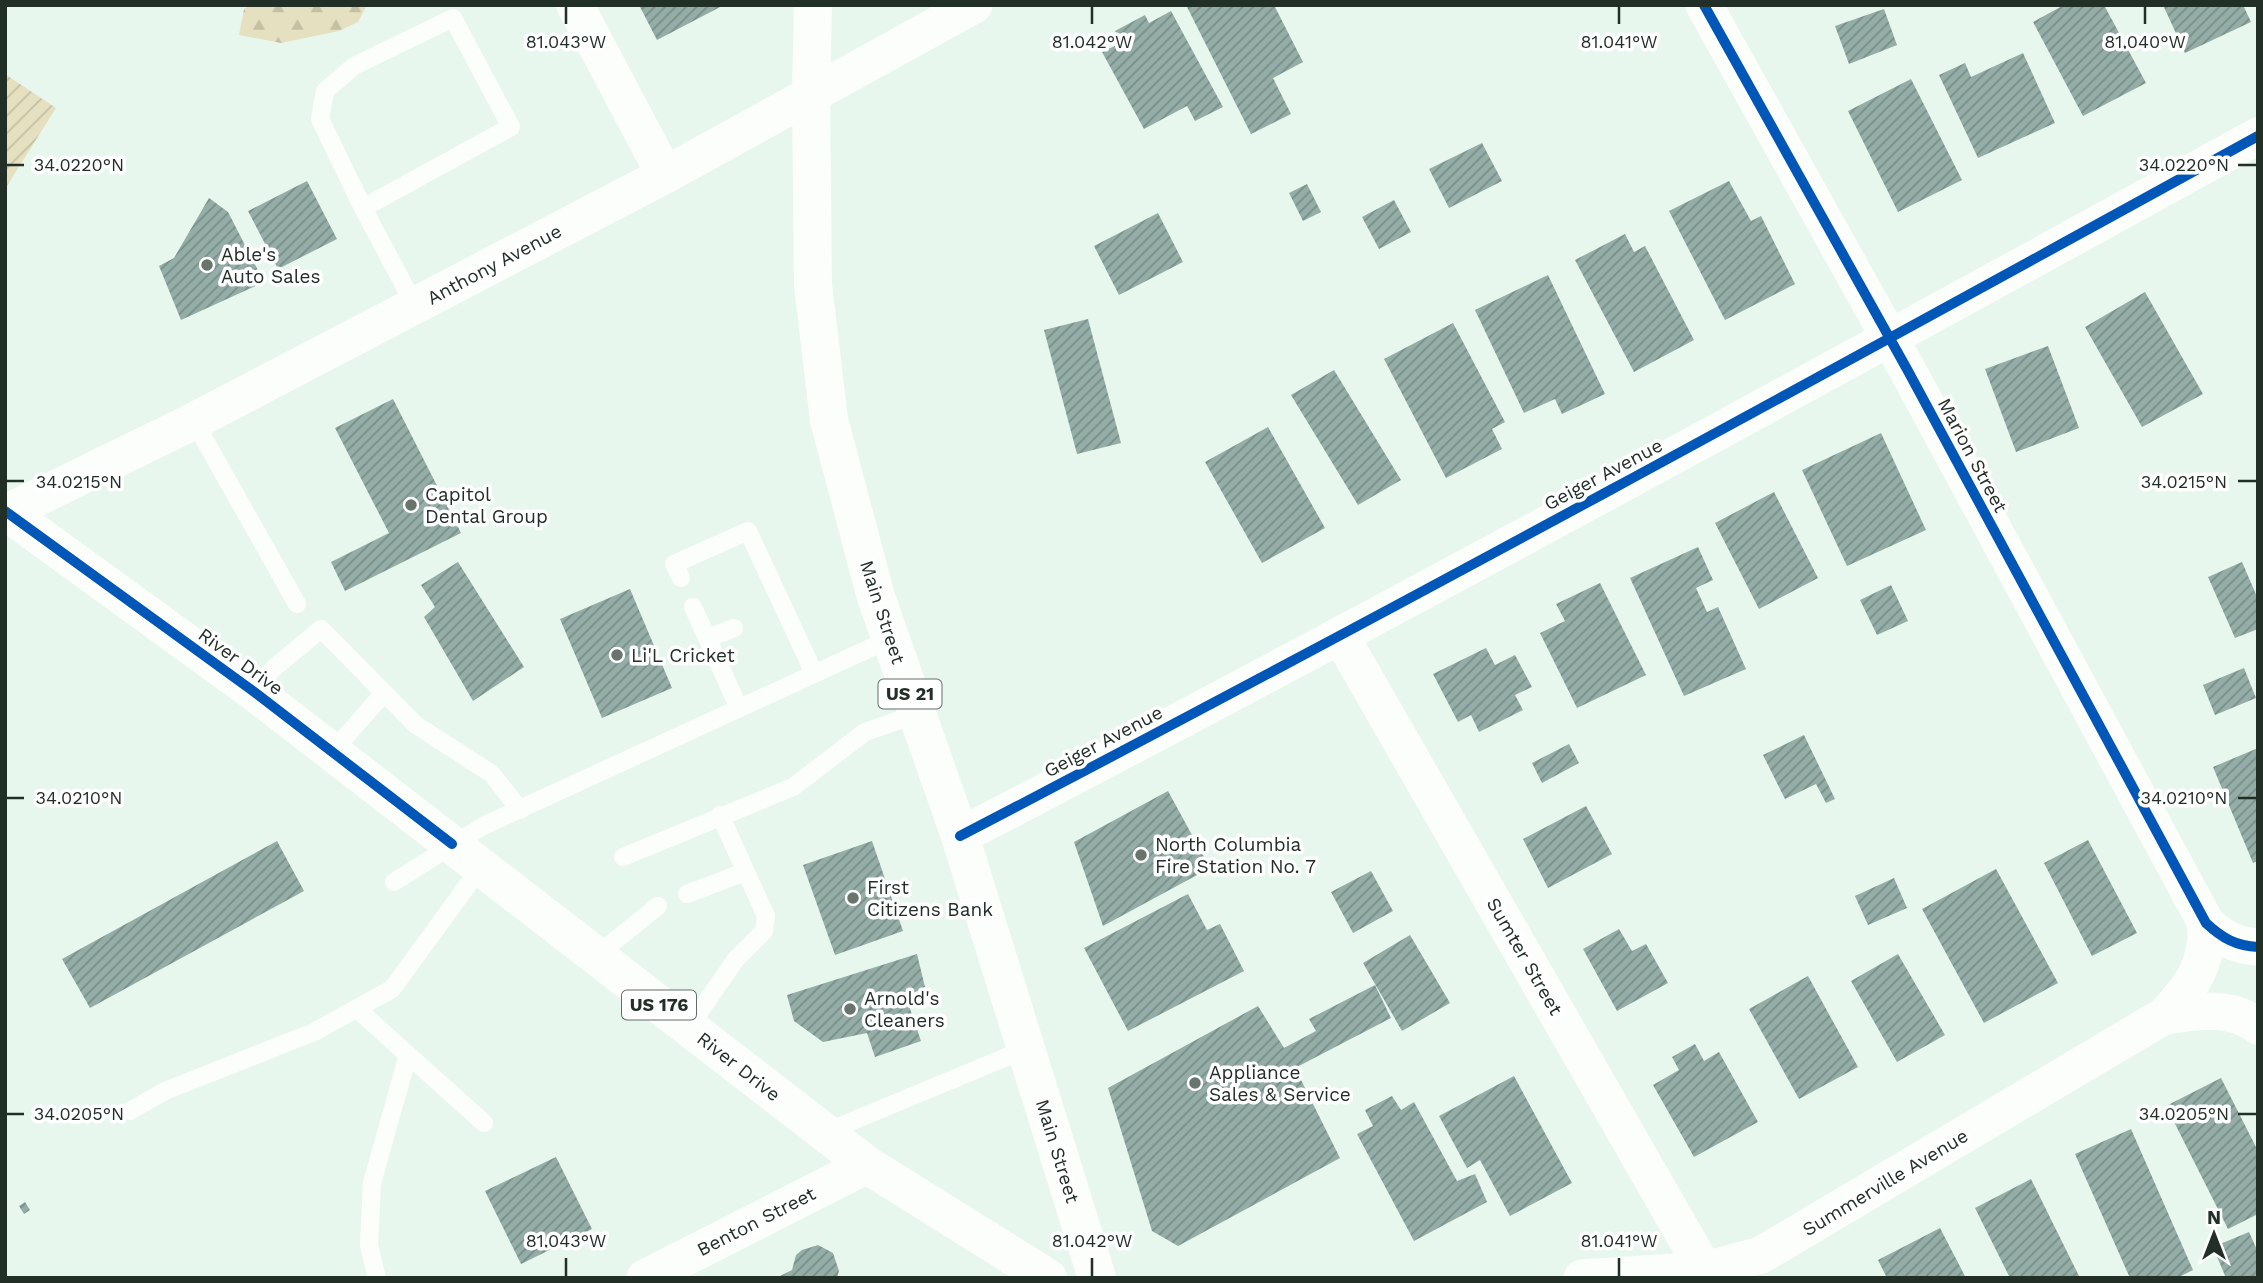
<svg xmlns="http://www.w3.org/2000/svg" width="2263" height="1283" viewBox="0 0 2263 1283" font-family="'Work Sans',sans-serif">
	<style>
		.forest { fill: url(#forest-firs) }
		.garden { fill: url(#garden-furrows) }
		.building { fill: url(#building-hatch) }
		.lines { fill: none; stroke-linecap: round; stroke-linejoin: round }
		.service { stroke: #fcfefc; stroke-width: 18 }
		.minor { stroke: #fcfefc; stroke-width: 37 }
		.primary { stroke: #fcfefc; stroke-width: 38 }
		.cycleway-casing { stroke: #fff; stroke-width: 15 }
		.cycleway { stroke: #0057b8; stroke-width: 10 }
		.ticks { fill: none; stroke: #222f27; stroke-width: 2.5 }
		.poi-dot { fill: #67756c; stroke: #fff; stroke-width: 2.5 }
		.labels { text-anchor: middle; stroke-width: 7; stroke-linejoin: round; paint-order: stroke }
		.shield { fill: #fff; stroke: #646d68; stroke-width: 2 }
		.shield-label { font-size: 18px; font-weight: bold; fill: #222f27 }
		.poi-label { font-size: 19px; fill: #222f27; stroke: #fff; text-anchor: start }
		.street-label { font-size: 19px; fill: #222f27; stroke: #fff }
		.ticks-label { font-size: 18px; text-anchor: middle; fill: #222f27; stroke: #fff; stroke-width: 7; stroke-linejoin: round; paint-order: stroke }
	</style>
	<defs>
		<pattern id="forest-firs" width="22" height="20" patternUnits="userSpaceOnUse" patternTransform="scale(1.75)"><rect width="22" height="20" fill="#e5e0bf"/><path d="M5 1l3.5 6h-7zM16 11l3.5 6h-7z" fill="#c4c0a4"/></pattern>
		<pattern id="garden-furrows" width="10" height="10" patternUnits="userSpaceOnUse" patternTransform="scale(1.75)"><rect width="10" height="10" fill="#e5e0bf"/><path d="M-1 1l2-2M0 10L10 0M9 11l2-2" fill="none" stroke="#c4c0a4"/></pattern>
		<pattern id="building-hatch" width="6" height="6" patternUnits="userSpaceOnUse" patternTransform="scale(1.75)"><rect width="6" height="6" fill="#94ada7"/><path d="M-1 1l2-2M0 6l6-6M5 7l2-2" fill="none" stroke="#788d88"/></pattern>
	</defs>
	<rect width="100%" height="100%" fill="#e8f7ed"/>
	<path class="forest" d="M250,5H367L358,22L339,31L281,43L239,35L244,9Z"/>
	<path class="garden" d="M5,74L56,108L5,189Z"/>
	<path class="building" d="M639,5H724L657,40Z
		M1186,5H1274L1303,62L1273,78L1291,114L1251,134Z
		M2064,5H2104L2146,83L2083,116L2033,22Z
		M2163,5H2243L2251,22L2185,53Z
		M1884,9L1897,45L1849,64L1835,26Z
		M1171,11L1223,107L1195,121L1187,106L1144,129L1102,52L1121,43L1115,31L1145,15L1149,23Z
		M2023,53L2055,123L1978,158L1939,75L1965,63L1971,77Z
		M1911,79L1962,180L1898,212L1848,111Z
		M1482,143L1502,181L1449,208L1429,169Z
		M307,181L337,239L278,269L248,211Z
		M1729,181L1751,221L1761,216L1795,284L1725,320L1669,211Z
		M1307,184L1321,212L1303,221L1289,193Z
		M209,198L228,212L264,282L181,320L159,266L174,258Z
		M1394,200L1411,232L1379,249L1362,217Z
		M1158,213L1183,262L1119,295L1094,246Z
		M1625,234L1634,252L1645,246L1694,340L1634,372L1575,260Z
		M1548,275L1605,394L1562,414L1555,399L1524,413L1475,310Z
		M2145,292L2203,394L2142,427L2085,327Z
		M1088,319L1121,443L1077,454L1044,330Z
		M1453,323L1505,422L1492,429L1502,449L1446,478L1384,359Z
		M2048,346L2079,428L2016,452L1985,369Z
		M1334,370L1401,480L1358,505L1291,395Z
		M393,399L461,533L345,591L331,562L389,533L335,428Z
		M1268,427L1325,528L1262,563L1205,462Z
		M1881,433L1926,530L1847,566L1802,470Z
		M1774,492L1818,578L1759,609L1715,523Z
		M1698,547L1713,580L1696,588L1707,612L1718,607L1746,669L1684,696L1630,578Z
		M458,562L524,667L473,701L424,617L435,607L421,585Z
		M2242,562L2258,599V629L2235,638L2208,577Z
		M1600,583L1646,675L1577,708L1540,633L1565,621L1556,604Z
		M1891,585L1908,621L1877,635L1860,600Z
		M630,589L672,688L602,718L560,619Z
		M1486,648L1495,665L1515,655L1532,687L1515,695L1523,710L1479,732L1471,715L1458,722L1433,674Z
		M2244,668L2256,698L2215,715L2203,685Z
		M1804,735L1835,799L1826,803L1816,784L1785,799L1763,755Z
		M1569,744L1579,763L1542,783L1532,763Z
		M2258,748V861L2253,863L2213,767Z
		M1168,791L1210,868L1103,926L1074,842Z
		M1586,806L1612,854L1548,888L1523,839Z
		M2088,840L2137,933L2092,956L2044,863Z
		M277,841L304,891L90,1008L62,959Z
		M872,841L903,931L835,955L803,865Z
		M1996,869L2058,983L1984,1023L1922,909Z
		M1371,871L1393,911L1353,933L1331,892Z
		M1894,878L1907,908L1868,925L1855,896Z
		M1188,894L1207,930L1220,924L1244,971L1128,1031L1084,948Z
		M1619,929L1632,951L1646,944L1668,983L1617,1011L1583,949Z
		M1410,935L1450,1003L1402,1031L1363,963Z
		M917,954L925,987L906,997L921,1041L875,1057L867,1033L823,1042L794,1021L787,995Z
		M1898,954L1945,1035L1897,1062L1851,981Z
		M1808,976L1858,1067L1799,1099L1749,1009Z
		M1375,985L1391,1018L1295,1068L1340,1158L1178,1246L1152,1231L1108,1088L1258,1006L1284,1048L1316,1031L1309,1019Z
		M1695,1044L1704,1061L1719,1052L1758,1122L1694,1157L1653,1085L1679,1070L1672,1057Z
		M1514,1076L1572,1183L1510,1216L1480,1160L1467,1168L1439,1116Z
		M2221,1078L2258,1151V1214L2228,1229L2166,1106Z
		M1392,1096L1401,1110L1414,1102L1457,1181L1475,1174L1487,1202L1414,1241L1357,1134L1373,1126L1365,1110Z
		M2131,1129L2193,1270L2177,1278H2130L2075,1154Z
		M556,1157L592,1229L521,1264L485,1191Z
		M2031,1179L2080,1278H2010L1975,1208Z
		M25,1202L30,1210L24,1214L19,1206Z
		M1940,1228L1966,1278H1887L1878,1260Z
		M2249,1232L2258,1252V1278H2226L2213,1247Z
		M818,1245L833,1253L839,1271L837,1278H776L792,1270L796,1255L802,1250Z"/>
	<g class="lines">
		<path class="service" d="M363,208L511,127L453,18L354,66L325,91L320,119L363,208L415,306
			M194,421L297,604
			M681,578L674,564L748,531L814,673
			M693,607L739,708
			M708,638L734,628
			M253,691L275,667L321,629L416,725L492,774L520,810
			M332,752L384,693
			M623,857L793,787L865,732L917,714
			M394,882L483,826L890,639
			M687,894L745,872
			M596,956L658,906
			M357,1009L484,1123
			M689,1027L736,959L764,931L766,916L720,815
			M130,1111L165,1091L314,1032L392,989L481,867
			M826,1132L1026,1049
			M377,1278L369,1245L372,1183L408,1055"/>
		<path class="minor" d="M575,5L665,175
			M1704,5L1908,371L2206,923C2222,938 2236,946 2258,947
			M8,512L194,421L665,175L974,5
			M1340,635L1709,1278
			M960,836C1396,609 1827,373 2258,136
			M2164,1016C2198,1012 2229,1004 2258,1026
			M645,1278L867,1165
			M1582,1278L1705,1270L1761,1255L2164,1016C2192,986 2208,966 2206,923"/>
		<path class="primary" d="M813,5L811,93L813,285L829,420L876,597L960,836L1097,1278
			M5,511L253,691L867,1165L1048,1278"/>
		<g class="cycleway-casing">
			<path id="cycleway" d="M1704,5L1908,371L2206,923C2222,938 2236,946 2258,947
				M5,511L253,691L452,844
				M960,836C1396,609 1827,373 2258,136"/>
		</g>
		<use href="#cycleway" class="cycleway"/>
	</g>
	<path class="ticks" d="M566,7V24M1092,7V24M1619,7V24M2145,7V24M7,165H24M2238,165H2256M7,481H24M2238,481H2256M7,798H24M2238,798H2256M7,1114H24M2238,1114H2256M566,1258V1276M1092,1258V1276M1619,1258V1276"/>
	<g class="poi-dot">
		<circle cx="207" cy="265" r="7"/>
		<circle cx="411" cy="505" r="7"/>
		<circle cx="617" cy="655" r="7"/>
		<circle cx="1141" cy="855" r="7"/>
		<circle cx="853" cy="898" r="7"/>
		<circle cx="850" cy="1009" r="7"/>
		<circle cx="1195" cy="1083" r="7"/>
	</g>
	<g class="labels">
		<g class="shield">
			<rect x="878.5" y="679.5" width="63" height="29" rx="5"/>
			<rect x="622" y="990.5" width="74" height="29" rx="5"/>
		</g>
		<g class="shield-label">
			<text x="910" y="700">US 21</text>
			<text x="659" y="1011">US 176</text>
		</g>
		<g class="poi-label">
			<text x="221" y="261">Able's<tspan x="221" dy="22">Auto Sales</tspan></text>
			<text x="425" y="501">Capitol<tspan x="425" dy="22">Dental Group</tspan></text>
			<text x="631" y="662">Li'L Cricket</text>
			<text x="1155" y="851">North Columbia<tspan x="1155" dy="22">Fire Station No. 7</tspan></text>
			<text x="867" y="894">First<tspan x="867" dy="22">Citizens Bank</tspan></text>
			<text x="864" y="1005">Arnold's<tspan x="864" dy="22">Cleaners</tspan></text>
			<text x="1209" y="1079">Appliance<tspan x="1209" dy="22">Sales &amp; Service</tspan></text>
		</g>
		<g class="street-label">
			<text transform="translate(494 264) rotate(-28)" y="7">Anthony Avenue</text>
			<text transform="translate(1973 455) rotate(62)" y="7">Marion Street</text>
			<text transform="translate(1603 474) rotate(-28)" y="7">Geiger Avenue</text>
			<text transform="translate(883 612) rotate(72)" y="7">Main Street</text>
			<text transform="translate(241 661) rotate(36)" y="7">River Drive</text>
			<text transform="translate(1103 741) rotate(-28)" y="7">Geiger Avenue</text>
			<text transform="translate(1525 956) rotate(60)" y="7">Sumter Street</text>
			<text transform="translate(739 1066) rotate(38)" y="7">River Drive</text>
			<text transform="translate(1058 1151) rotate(73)" y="7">Main Street</text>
			<text transform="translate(1885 1182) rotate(-31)" y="7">Summerville Avenue</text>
			<text transform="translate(756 1221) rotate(-27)" y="7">Benton Street</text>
		</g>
	</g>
	<g class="ticks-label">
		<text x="566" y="48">81.043°W</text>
		<text x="1092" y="48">81.042°W</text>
		<text x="1619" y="48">81.041°W</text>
		<text x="2145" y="48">81.040°W</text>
		<text x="79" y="171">34.0220°N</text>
		<text x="2184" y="171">34.0220°N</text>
		<text x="79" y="488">34.0215°N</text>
		<text x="2184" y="488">34.0215°N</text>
		<text x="79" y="804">34.0210°N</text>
		<text x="2184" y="804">34.0210°N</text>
		<text x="79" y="1120">34.0205°N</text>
		<text x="2184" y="1120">34.0205°N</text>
		<text x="566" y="1247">81.043°W</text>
		<text x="1092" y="1247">81.042°W</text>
		<text x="1619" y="1247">81.041°W</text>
	</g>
	<rect width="2263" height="1283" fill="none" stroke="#222f27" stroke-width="14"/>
	<g transform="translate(2214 1234)" stroke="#ffffff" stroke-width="5" paint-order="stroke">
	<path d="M0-5L12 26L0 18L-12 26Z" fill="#222f27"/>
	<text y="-10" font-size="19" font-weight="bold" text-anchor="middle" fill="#222f27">N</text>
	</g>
</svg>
